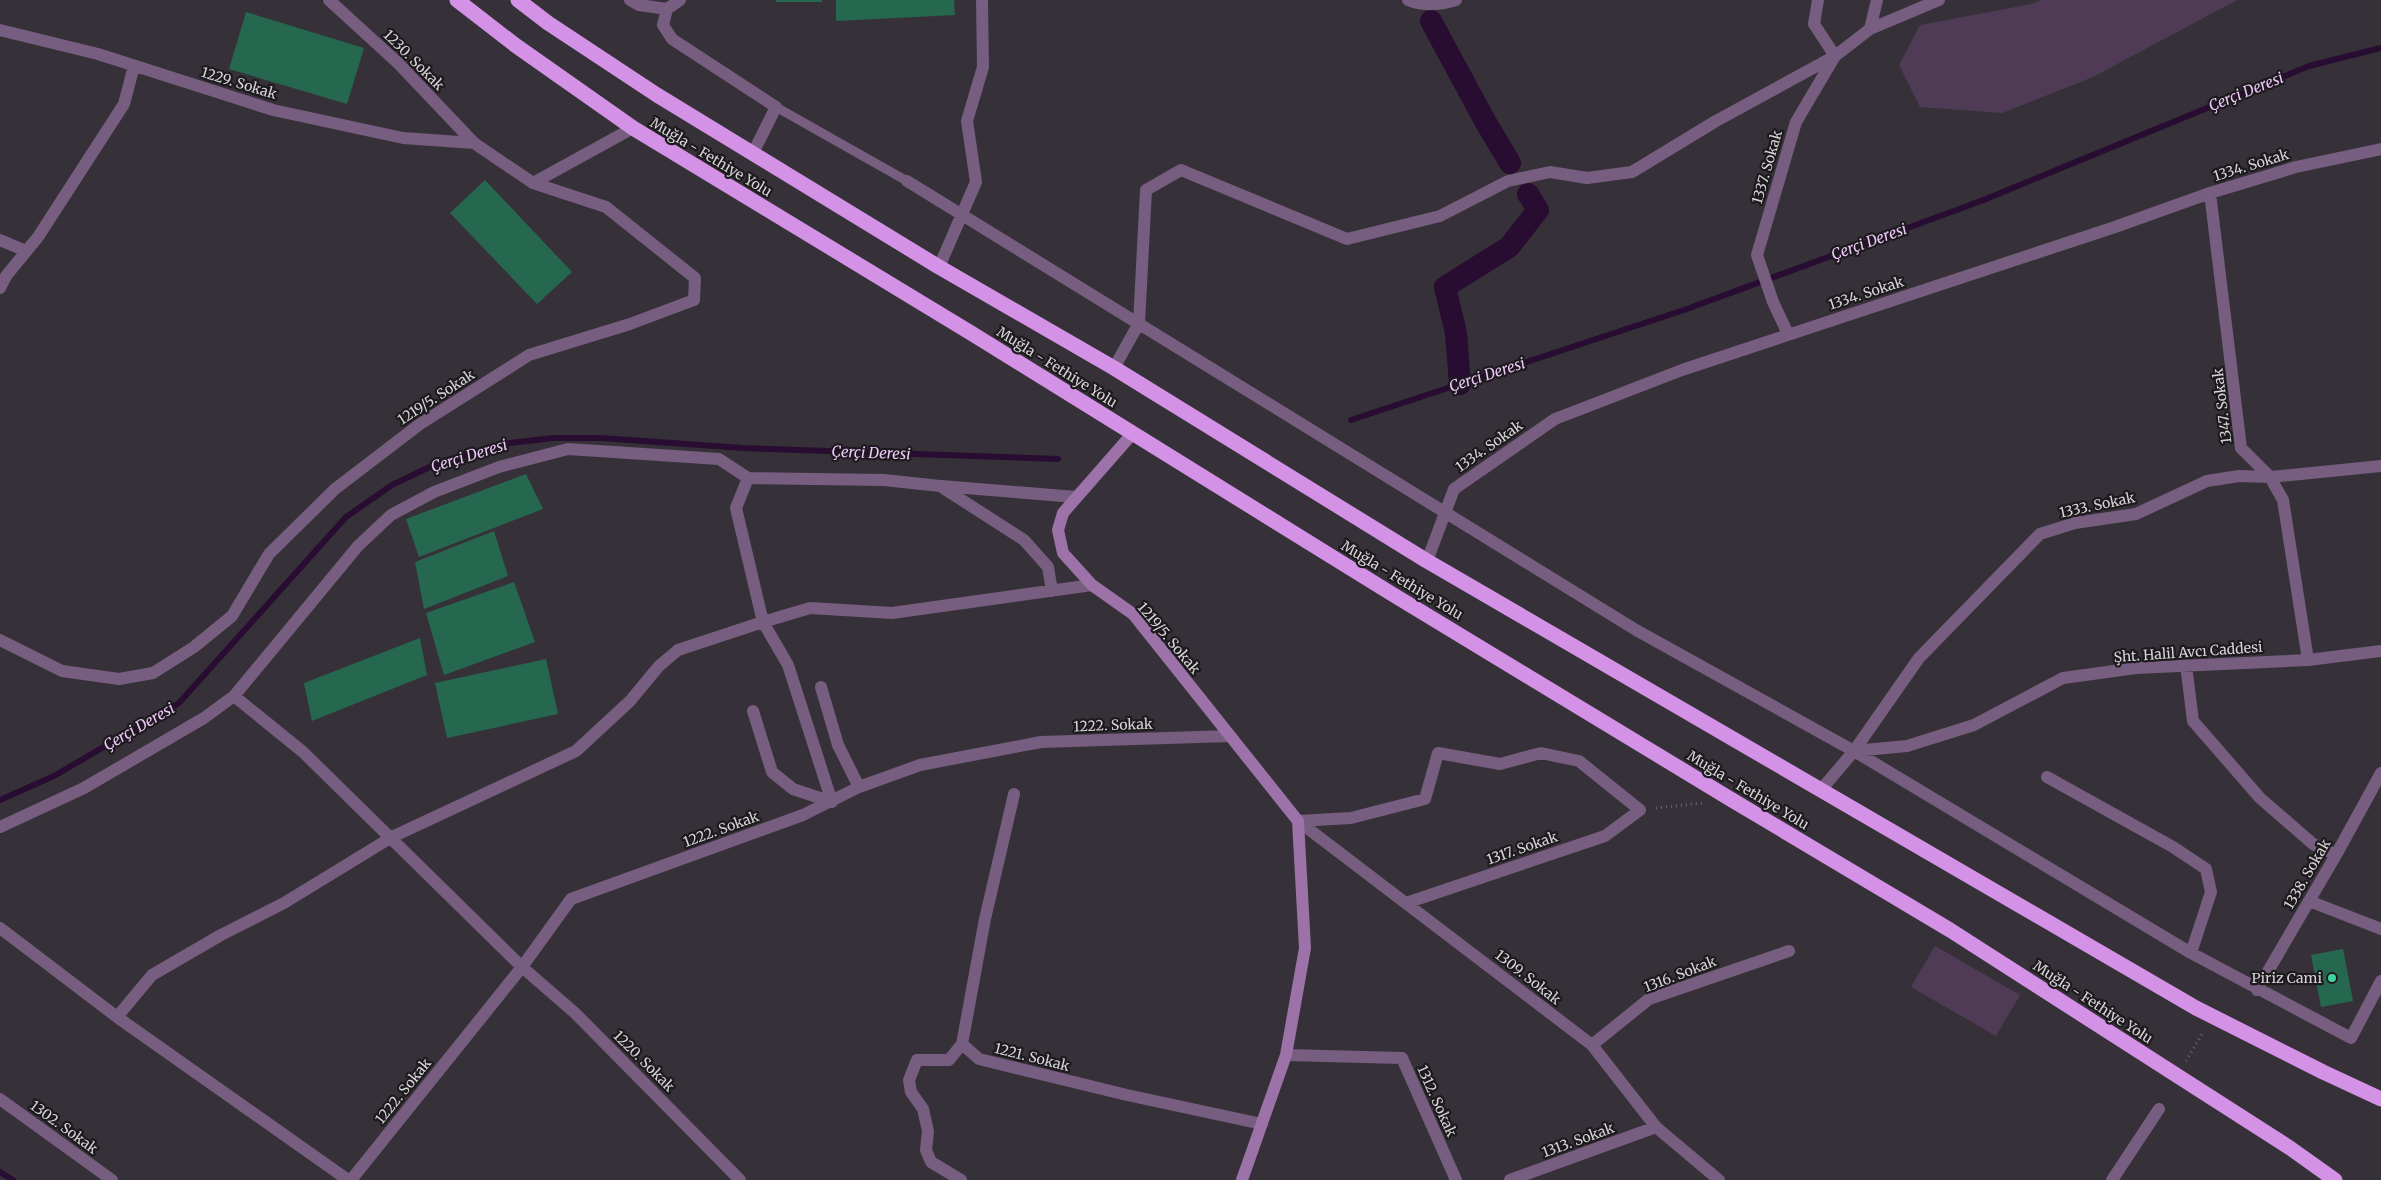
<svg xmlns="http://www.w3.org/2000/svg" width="2381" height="1180" viewBox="0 0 2381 1180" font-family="Merriweather,serif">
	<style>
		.green { fill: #503b56 }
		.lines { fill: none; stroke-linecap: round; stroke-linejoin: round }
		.stream { stroke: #290c31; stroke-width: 6 }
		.canal { stroke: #290c31; stroke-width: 22 }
		.building { fill: #266750 }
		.path { stroke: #6a666c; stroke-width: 3; stroke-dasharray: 1 4; stroke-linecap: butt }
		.lane { stroke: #775d7f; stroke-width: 9 }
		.street { stroke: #775d7f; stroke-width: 12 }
		.secondary { stroke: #9c72a9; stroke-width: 12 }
		.highway { stroke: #d392e6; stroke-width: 15 }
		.poi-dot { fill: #3dd4a3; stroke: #1c1a1d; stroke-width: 2 }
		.labels { text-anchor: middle; stroke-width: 4.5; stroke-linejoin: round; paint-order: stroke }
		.street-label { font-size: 14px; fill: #d7d4d8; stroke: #1c1a1d }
		.poi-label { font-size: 14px; fill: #d7d4d8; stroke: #1c1a1d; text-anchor: end }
		.water-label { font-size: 15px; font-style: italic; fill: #f1c7fd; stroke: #1c1a1d }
	</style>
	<rect width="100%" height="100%" fill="#363138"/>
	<path class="green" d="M2041,0H2237L2093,77L2002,113L1920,107L1899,65L1920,25L2032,4Z
		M1935,946L2020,995L1996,1036L1911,987Z"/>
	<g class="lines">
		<path class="stream" d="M1351,420L1684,310L1981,201L2309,66L2381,48
			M0,800L54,776L179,703L346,517L392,485L438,463L510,443L553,438H601L743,448L1058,459
			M0,1172L13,1180"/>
		<path class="canal" d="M1431,21L1485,121L1510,163
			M1460,384L1456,333L1445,287L1509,247L1538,210L1528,194"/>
	</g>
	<path class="building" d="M776,0H822V2H776Z
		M836,0H954L955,15L836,21Z
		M246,12L364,48L347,104L229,69Z
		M485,180L572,272L537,304L450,213Z
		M526,474L543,509L419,557L406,519Z
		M494,531L508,576L424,609L415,562Z
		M514,582L535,642L444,675L426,613Z
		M420,638L427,675L312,721L304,683Z
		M546,659L558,714L447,738L435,683Z
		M2343,949L2353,1001L2321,1007L2311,955Z"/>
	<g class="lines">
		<path class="path" d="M1656,808L1702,803
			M2186,1061L2203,1032"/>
		<path class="lane" d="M776,107L907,181"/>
		<path class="street" d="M630,0L639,5L667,9L680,0
			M1408,0C1422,6 1441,5 1456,0
			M667,9L663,25L672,39L776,107L753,153
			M1870,29L1877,0
			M0,30L98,54L273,110L403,138L474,143
			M907,181L1636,630L1854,751L2191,953L2351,1038L2381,981
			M533,183L633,128
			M2210,193L2241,448L2270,477L2283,500L2308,660
			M0,240L26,251
			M939,267L976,182L967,121L983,67L982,0
			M0,288L6,276L38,237L124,104L134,66
			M1788,334L1773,302L1757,255L1796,122L1835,56L1870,29L1939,0
			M1114,368L1139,323L1146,190L1181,170L1347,239L1440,216L1508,181L1550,172L1587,178L1632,172L1716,121L1835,56L1814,24L1818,0
			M941,486L1076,497
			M1427,561L1454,489L1555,419L1682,370L2115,227L2210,193L2296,167L2381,149
			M0,640L62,671L119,679L153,673L194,647L232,616L269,554L335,489L420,424L529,355L630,324L694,300L695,278L606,207L533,183L474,143L398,63L329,0
			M2186,665L2193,721L2260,798L2313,844L2336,855
			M821,687L838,745L859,787
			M234,696L303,752L522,967L575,1013L740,1180
			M753,711L772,772L793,789L832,802
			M1854,751L1919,658L2040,534L2075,523L2136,514L2207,481L2239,476L2270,477L2381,466
			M2047,777L2173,847L2206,869L2211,892L2191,953
			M1820,791L1854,751L1907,746L1974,725L2063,678L2136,668L2308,660L2381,651
			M1014,794L985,919L962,1044L979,1059L1127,1095L1262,1124
			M832,802L788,665L763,622L810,608L892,613L1092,585
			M1298,821L1351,818L1425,799L1438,753L1500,764L1541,753L1579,761L1640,810L1605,836L1406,903
			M1298,821L1592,1045L1656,1127L1719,1180
			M0,827L84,788L204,718L234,696L358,546L391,515L434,492L499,467L568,449L719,459L748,478L884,480L940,486L1024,540L1048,567L1052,591
			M2309,901L2381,929
			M0,928L117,1017L348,1180
			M2257,990L2336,855L2381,773
			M117,1017L152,975L221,935L284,903L392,837L576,751L630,701L659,666L678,650L763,622L736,508L748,478
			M1592,1045L1649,999L1789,951
			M1286,1055L1402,1058L1456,1180
			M0,1099L112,1180
			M351,1180L522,967L571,899L803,815L859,787L920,765L1041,742L1230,736
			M961,1180L931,1162L926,1150L928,1131L923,1109L911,1092L909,1080L917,1060H949L962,1044
			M1510,1180L1656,1127
			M2112,1180L2159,1109"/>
		<path class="secondary" d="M1133,433L1063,513L1058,530L1063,553L1092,585L1133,614L1298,821L1305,948L1286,1055L1242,1180"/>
		<path class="highway" d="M457,0L515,45L633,128L971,333L1392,594L1732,800L1950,930L2290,1148L2335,1180
			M518,0L548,23L657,95L939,267L1114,368L1427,561L2196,1008L2323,1072L2381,1099"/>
	</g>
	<circle class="poi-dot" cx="2332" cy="978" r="5"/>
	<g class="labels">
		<g class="street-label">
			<text transform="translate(414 60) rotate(45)" y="5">1230. Sokak</text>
			<text transform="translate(239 83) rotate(17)" y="5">1229. Sokak</text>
			<text transform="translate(711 157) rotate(31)" y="5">Muğla - Fethiye Yolu</text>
			<text transform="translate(2251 165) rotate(-17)" y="5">1334. Sokak</text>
			<text transform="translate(1767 167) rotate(-74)" y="5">1337. Sokak</text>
			<text transform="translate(1866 293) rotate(-18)" y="5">1334. Sokak</text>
			<text transform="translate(1057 367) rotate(32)" y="5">Muğla - Fethiye Yolu</text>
			<text transform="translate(436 397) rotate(-33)" y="5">1219/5. Sokak</text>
			<text transform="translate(2222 406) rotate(-97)" y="5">1347. Sokak</text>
			<text transform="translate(1489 446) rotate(-35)" y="5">1334. Sokak</text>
			<text transform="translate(2097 505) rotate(-12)" y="5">1333. Sokak</text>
			<text transform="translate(1402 580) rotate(31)" y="5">Muğla - Fethiye Yolu</text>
			<text transform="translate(1169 638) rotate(50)" y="5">1219/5. Sokak</text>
			<text transform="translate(2188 652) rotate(-4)" y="5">Şht. Halil Avcı Caddesi</text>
			<text transform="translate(1113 725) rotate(-2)" y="5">1222. Sokak</text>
			<text transform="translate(1748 790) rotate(31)" y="5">Muğla - Fethiye Yolu</text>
			<text transform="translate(721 829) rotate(-20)" y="5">1222. Sokak</text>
			<text transform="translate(1522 848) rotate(-19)" y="5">1317. Sokak</text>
			<text transform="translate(2307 874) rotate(-60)" y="5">1338. Sokak</text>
			<text transform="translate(1680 974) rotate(-21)" y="5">1316. Sokak</text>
			<text transform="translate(1528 977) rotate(38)" y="5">1309. Sokak</text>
			<text transform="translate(2093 1002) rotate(33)" y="5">Muğla - Fethiye Yolu</text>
			<text transform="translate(1032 1057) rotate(14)" y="5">1221. Sokak</text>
			<text transform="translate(644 1061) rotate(45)" y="5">1220. Sokak</text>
			<text transform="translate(403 1091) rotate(-51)" y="5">1222. Sokak</text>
			<text transform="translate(1437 1101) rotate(66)" y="5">1312. Sokak</text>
			<text transform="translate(64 1127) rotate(36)" y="5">1302. Sokak</text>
			<text transform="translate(1578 1140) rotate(-20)" y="5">1313. Sokak</text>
		</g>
		<g class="poi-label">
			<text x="2322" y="983">Piriz Cami</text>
		</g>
		<g class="water-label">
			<text transform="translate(2246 92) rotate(-22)" y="5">Çerçi Deresi</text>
			<text transform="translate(1869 242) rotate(-20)" y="5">Çerçi Deresi</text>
			<text transform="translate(1487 375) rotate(-18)" y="5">Çerçi Deresi</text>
			<text transform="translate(871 453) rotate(2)" y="5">Çerçi Deresi</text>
			<text transform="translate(469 456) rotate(-17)" y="5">Çerçi Deresi</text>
			<text transform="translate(139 727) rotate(-30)" y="5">Çerçi Deresi</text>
		</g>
	</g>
</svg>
